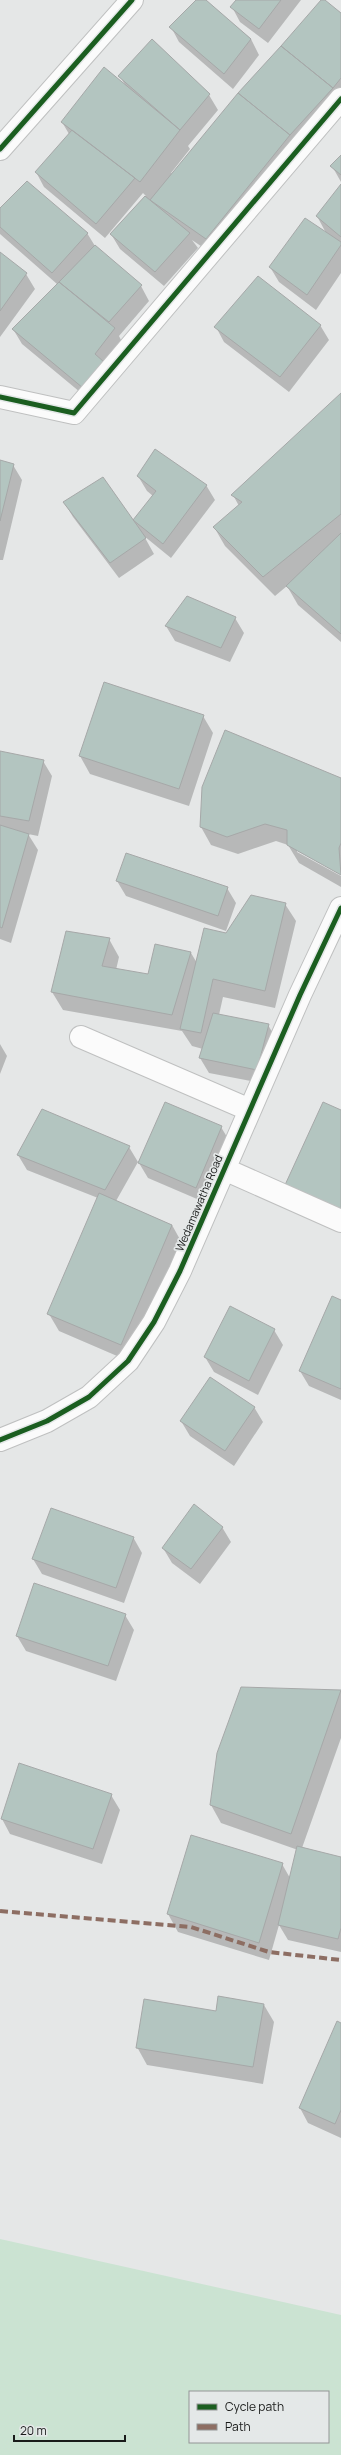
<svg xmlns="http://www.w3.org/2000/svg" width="341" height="2455" viewBox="0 0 341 2455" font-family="Manrope,sans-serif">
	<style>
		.green { fill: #cbe3d2; fill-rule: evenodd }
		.shadow { fill: #0003 }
		.building { fill: #b3c5c0; stroke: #a6a8a8 }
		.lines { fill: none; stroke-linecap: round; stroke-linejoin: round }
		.minor-casing { stroke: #bfc0c0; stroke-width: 24 }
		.minor { stroke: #fbfbfb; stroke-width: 22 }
		.quiet { stroke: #8d6e63; stroke-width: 4; stroke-dasharray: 8 4; stroke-linecap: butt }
		.cycleway-casing { stroke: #e4e8e8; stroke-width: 8 }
		.cycleway { stroke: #1b5e20; stroke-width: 5 }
		.labels { text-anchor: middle; stroke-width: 3.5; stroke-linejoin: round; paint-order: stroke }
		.street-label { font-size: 11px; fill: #191b1a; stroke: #e4e8e8 }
	</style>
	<rect width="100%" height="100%" fill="#e5e7e7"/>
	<path class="green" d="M0,2239L341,2315V2455H0ZM190,2392H328V2442H190Z"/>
	<path class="shadow" d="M198,0H205L251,39L259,55L233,89L179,42L171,27Z
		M237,0H301L268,43L240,22L232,7Z
		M322,0L341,15V104L217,257L192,240L198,248L164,286L120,249L111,234L146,196L143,193L105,238L44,187L36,172L69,134L62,122L125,85L120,76L152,41L209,95L218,110L188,146L190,149L171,173L173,174Z
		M341,157V182L332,166Z
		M341,186V273L316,310L279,282L270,267L326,233L317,216Z
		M0,210L87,233L95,246L141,286L149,301L119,336L123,344L92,402L22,344L13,329L57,284L0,234Z
		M0,254L26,274L35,289L0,337Z
		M320,325L329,340L289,392L224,342L216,327Z
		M341,395V642L298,605L287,586L275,596L225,546L214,527L239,506L233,495Z
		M0,461L13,465L22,480L3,560H0Z
		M138,476L206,485L215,500L171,558L144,536L154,554L119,578L73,517L64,502L133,521L153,496L147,491Z
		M235,618L244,633L230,662L175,641L166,626Z
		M203,716L213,733L189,806L90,774L80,756Z
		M0,752L43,761L52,776L38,836L28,834L38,850L11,943L0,939Z
		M341,779V874L297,849V852L341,876V887L299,863L288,845L276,841L238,854L211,845L201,827Z
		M117,881L227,888L236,903L226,931L126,896Z
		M285,904L296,921L275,1008L223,997L219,1015L268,1025L277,1040L266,1084L209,1073L200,1058L203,1049L192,1046L182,1031L63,1010L52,992L109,939L119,957L116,970L148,975L191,953L197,963L227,934Z
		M0,1044L7,1056L0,1074Z
		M221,1127L230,1142L204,1202L148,1178L139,1163Z
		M129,1147L138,1162L116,1201L172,1225L182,1243L131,1362L59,1331L49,1314L98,1198L27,1170L18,1155Z
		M341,1301V1400L309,1386L300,1371Z
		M274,1330L283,1345L258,1395L214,1372L205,1357Z
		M254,1407L263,1422L234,1466L190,1436L181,1421Z
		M222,1527L231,1542L200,1584L172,1563L163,1548Z
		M133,1537L142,1553L124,1603L42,1574L33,1559Z
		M125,1615L134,1630L116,1681L26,1651L17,1636Z
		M242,1688L341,1691V1738L302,1848L341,1858V1952L288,1940L279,1925L269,1960L178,1932L168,1914L282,1864L290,1878L298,1850L221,1823L211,1805Z
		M111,1795L120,1810L102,1864L10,1834L2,1819Z
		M264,2005L274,2022L263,2084L147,2065L137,2047L217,2012Z
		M341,2024V2138L308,2123L300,2108Z"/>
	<path class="building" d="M196,0H206L251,39L224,74L169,27Z
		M236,0H281L259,29L230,7Z
		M321,0H325L341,13V78L333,88L281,46Z
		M152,39L210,94L180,130L118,76Z
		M281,46L333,88L290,135L238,93Z
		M104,67L180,130L140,182L61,122Z
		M238,93L290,135L206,239L150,200Z
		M72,130L135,178L96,224L35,172Z
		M341,155V175L330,166Z
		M27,181L88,233L52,273L0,227V208Z
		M341,184V237L316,216Z
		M145,196L190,233L155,272L110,234Z
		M305,218L341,242V245L307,295L269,267Z
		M95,245L142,285L109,322L59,282Z
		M0,252L27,273L0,311Z
		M258,276L321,325L280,377L214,327Z
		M59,282L115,328L95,354L104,362L83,388L12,329Z
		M341,393V514L263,577L213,527L242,502L231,495Z
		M155,449L207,485L163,544L133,520L156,491L137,476Z
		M0,460L14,464L0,521Z
		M103,477L146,538L110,563L63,502Z
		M341,533V634L286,586Z
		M187,596L236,617L221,648L165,626Z
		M104,682L204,715L179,789L79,756Z
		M225,730L341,778V843L339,848L341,875L287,845V830L265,824L227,837L200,827L202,787Z
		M0,751L44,760L29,821L0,816Z
		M0,825L29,834L2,928L0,927Z
		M126,853L228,887L218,916L116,881Z
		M251,895L286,903L265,991L213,979L201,1033L180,1029L204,928L226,933Z
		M66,931L110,938L102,966L148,974L155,944L191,952L172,1015L51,992Z
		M213,1013L269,1024L257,1070L199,1058Z
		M165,1102L222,1126L196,1188L138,1163Z
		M323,1102L341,1110V1211L285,1185Z
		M42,1109L130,1146L105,1190L17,1155Z
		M99,1193L172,1225L121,1345L47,1314Z
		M332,1296L341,1300V1389L299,1371Z
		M230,1306L275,1329L249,1381L204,1357Z
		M210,1377L255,1407L225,1451L180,1421Z
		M194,1504L223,1527L191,1569L162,1548Z
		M51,1508L134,1537L116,1588L32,1559Z
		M34,1583L126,1614L108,1666L16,1636Z
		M241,1687L341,1690L291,1834L210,1805L217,1753Z
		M19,1763L112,1794L93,1849L1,1819Z
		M191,1835L283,1863L259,1943L167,1914Z
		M297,1846L341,1857V1928L338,1939L278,1925Z
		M218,1996L264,2004L253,2067L136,2048L144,1999L216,2011Z
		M337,2021L341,2023V2110L335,2124L299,2108Z"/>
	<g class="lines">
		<g class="minor-casing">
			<path id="minor" d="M0,149L132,0
				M0,397L74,413L341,99
				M81,1037L250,1110
				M224,1169L341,1221
				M0,1440L47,1421L89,1397L128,1361L154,1322L180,1271L300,995L341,908"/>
		</g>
		<use href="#minor" class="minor"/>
		<path class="quiet" d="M0,1911L191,1927L269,1952L341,1960"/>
		<g class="cycleway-casing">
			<path id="cycleway" d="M0,149L132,0
				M0,397L74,413L341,99
				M0,1440L47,1421L89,1397L128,1361L154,1322L180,1271L300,995L341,908"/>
		</g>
		<use href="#cycleway" class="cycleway"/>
	</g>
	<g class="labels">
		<g class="street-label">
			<text transform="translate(199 1203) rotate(-67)" y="4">Wedamawatha Road</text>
		</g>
	</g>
	<rect x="189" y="2391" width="140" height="52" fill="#e4e8e8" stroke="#939696"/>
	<rect x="197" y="2404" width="20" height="6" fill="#1b5e20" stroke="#939696"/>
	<text x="225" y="2411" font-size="12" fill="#191b1a">Cycle path</text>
	<rect x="197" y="2424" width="20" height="6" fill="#8d6e63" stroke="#939696"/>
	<text x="225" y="2431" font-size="12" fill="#191b1a">Path</text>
	<path d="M14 2435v6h111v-6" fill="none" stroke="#191b1a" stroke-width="2"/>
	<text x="20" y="2435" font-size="12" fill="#191b1a" stroke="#e4e8e8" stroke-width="3" paint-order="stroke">20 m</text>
</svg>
